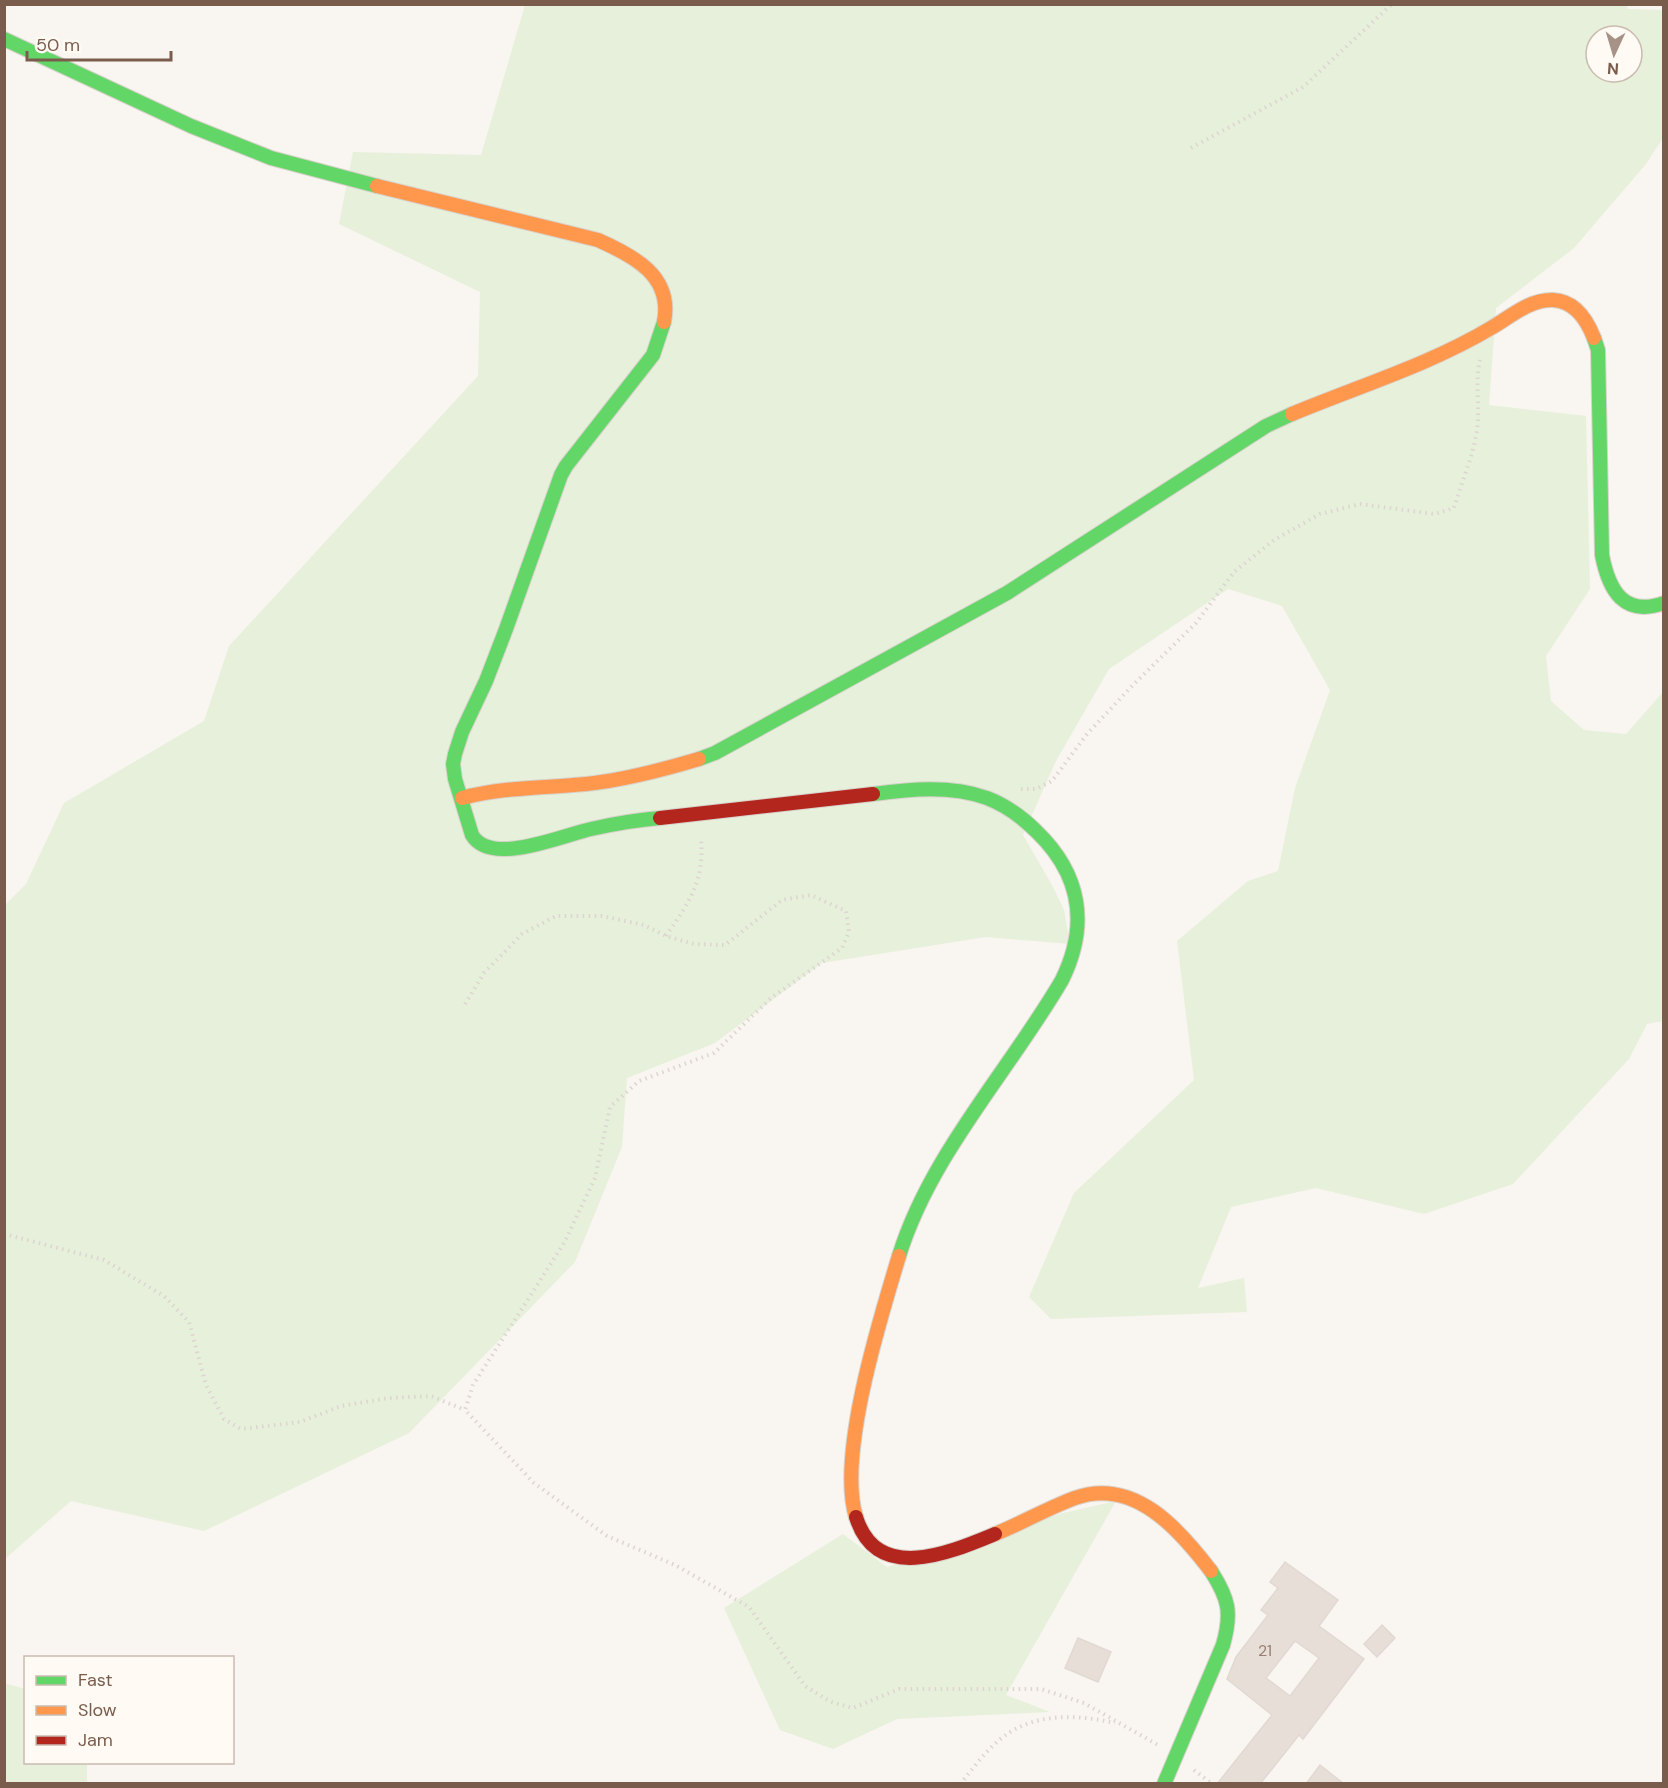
<svg xmlns="http://www.w3.org/2000/svg" width="1668" height="1788" viewBox="0 0 1668 1788" font-family="'DM Sans',sans-serif">
	<style>
		.green { fill: #e7f0db; fill-rule: evenodd }
		.building { fill: #e6ded7; stroke: #e2d8d2; stroke-width: 1.5; fill-rule: evenodd }
		.lines { fill: none; stroke-linecap: round; stroke-linejoin: round }
		.fast-casing { stroke: #d9d2cb; stroke-width: 16 }
		.slow-casing { stroke: #d9d2cb; stroke-width: 16 }
		.jam-casing { stroke: #d9d2cb; stroke-width: 16 }
		.path { stroke: #dcd5d0; stroke-width: 4; stroke-dasharray: 1.5 4.5; stroke-linecap: butt }
		.fast { stroke: #63d668; stroke-width: 14 }
		.slow { stroke: #ff974d; stroke-width: 14 }
		.jam { stroke: #b3261e; stroke-width: 14 }
		.labels { text-anchor: middle; stroke-width: 5; stroke-linejoin: round; paint-order: stroke }
		.number-label { font-size: 16px; fill: #977e72 }
	</style>
	<rect width="100%" height="100%" fill="#f9f5f0"/>
	<path class="green" d="M1626,4L1628,9L1663,10V138L1646,164L1574,248L1496,308L1489,405L1586,416L1590,589L1546,656L1551,701L1584,730L1626,734L1663,692V1021L1647,1024L1629,1059L1513,1184L1424,1214L1316,1188L1231,1207L1198,1288L1244,1278L1247,1312L1051,1319L1029,1297L1074,1193L1194,1080L1177,941L1248,881L1278,871L1295,788L1330,690L1282,606L1228,589L1109,669L1056,761L1023,835L1052,885L1064,910L1070,944L986,937L822,963L715,1043L627,1078L622,1147L575,1262L409,1433L204,1531L71,1501L5,1559V905L26,884L64,803L204,721L229,646L478,376L480,292L339,224L353,152L481,155L525,5ZM1596,36H1632V72H1596Z
		M1116,1501L1006,1695L1050,1712L897,1719L833,1749L780,1730L724,1608L843,1534L887,1567L1063,1513Z
		M4,1683L25,1689L26,1762L87,1763V1783H5Z"/>
	<path class="building" d="M1285,1562L1338,1600L1319,1626L1364,1659L1303,1739L1299,1735L1260,1784H1217L1272,1715L1227,1679L1236,1657L1268,1615L1261,1610L1278,1588L1270,1582ZM1295,1641L1319,1658L1290,1696L1266,1678Z
		M1382,1625L1395,1638L1377,1657L1364,1644Z
		M1078,1638L1111,1652L1098,1682L1065,1668Z
		M1320,1765L1344,1784H1306Z"/>
	<g class="lines">
		<g class="fast-casing">
			<path id="fast" d="M4,39L191,126L271,158L377,186
				M1594,338L1598,350L1602,555C1609,591 1624,617 1664,603
				M699,759L715,753L1007,593L1266,426L1292,414
				M873,794C910,789 951,785 987,798C1005,805 1022,817 1036,831C1081,874 1089,925 1062,980C1009,1071 930,1155 899,1256
				M660,818C636,820 613,824 591,829C563,835 491,867 472,835L455,779L453,764L455,754L462,732L486,681L506,629L561,475L566,466L653,355L664,322
				M1164,1784L1223,1645C1232,1613 1229,1599 1211,1571"/>
		</g>
		<g class="slow-casing">
			<path id="slow" d="M377,186L598,240C634,256 673,276 664,322
				M1292,414C1359,386 1429,365 1491,328C1510,317 1530,299 1553,300C1575,301 1587,320 1594,338
				M462,798C503,787 544,788 586,784C625,780 662,770 699,759
				M856,1517C837,1456 880,1319 899,1256
				M995,1534C1022,1523 1048,1508 1075,1498C1134,1477 1179,1529 1211,1571"/>
		</g>
		<g class="jam-casing">
			<path id="jam" d="M660,818L873,794
				M856,1517C877,1584 949,1553 995,1534"/>
		</g>
		<path class="path" d="M1191,148L1303,87L1392,4
			M1021,789H1036L1052,781L1087,734L1133,685L1196,623L1234,572L1274,540L1320,514L1360,504L1434,514L1454,508C1462,480 1476,450 1478,421C1479,401 1475,380 1480,360
			M666,936C689,902 705,881 701,838
			M465,1004L484,973L522,934L556,916H602L644,925L666,936L694,944L725,945L782,900L811,895L846,911L849,932L842,948L771,998L714,1053L639,1081L610,1107L595,1178L564,1243L473,1385L465,1410L534,1483L607,1536L675,1565L749,1607L805,1686L831,1702L853,1708L899,1689H1041L1084,1703L1158,1745
			M4,1234L104,1260L164,1296L189,1322L206,1385L224,1419L241,1429L300,1422L341,1406L389,1398L431,1396L465,1410
			M1194,1770L1212,1784
			M960,1784C972,1770 983,1754 997,1742C1030,1712 1075,1714 1115,1723"/>
		<use href="#fast" class="fast"/>
		<use href="#slow" class="slow"/>
		<use href="#jam" class="jam"/>
	</g>
	<g class="labels">
		<g class="number-label">
			<text x="1265" y="1656">21</text>
		</g>
	</g>
	<rect width="1668" height="1788" fill="none" stroke="#7a5c4d" stroke-width="12"/>
	<rect x="24" y="1656" width="210" height="108" fill="#fffaf3" stroke="#cabbb1" stroke-width="1.5"/>
	<rect x="36" y="1676" width="30" height="9" fill="#63d668" stroke="#cabbb1" stroke-width="1.5"/>
	<text x="78" y="1686" font-size="18" fill="#7a5c4d">Fast</text>
	<rect x="36" y="1706" width="30" height="9" fill="#ff974d" stroke="#cabbb1" stroke-width="1.5"/>
	<text x="78" y="1716" font-size="18" fill="#7a5c4d">Slow</text>
	<rect x="36" y="1736" width="30" height="9" fill="#b3261e" stroke="#cabbb1" stroke-width="1.5"/>
	<text x="78" y="1746" font-size="18" fill="#7a5c4d">Jam</text>
	<g transform="translate(1614 54) rotate(184)"><circle r="28" fill="#fffaf3" stroke="#cabbb1" stroke-width="1.5"/>
	<path d="M0-4.5L10 22L0 15L-10 22Z" fill="#a69286"/>
	<text y="-9" font-size="16" font-weight="bold" text-anchor="middle" fill="#7a5c4d">N</text>
	</g>
	<path d="M27 51v9h144v-9" fill="none" stroke="#7a5c4d" stroke-width="3"/>
	<text x="36" y="51" font-size="18" fill="#7a5c4d" stroke="#fffaf3" stroke-width="4.5" paint-order="stroke">50 m</text>
</svg>
